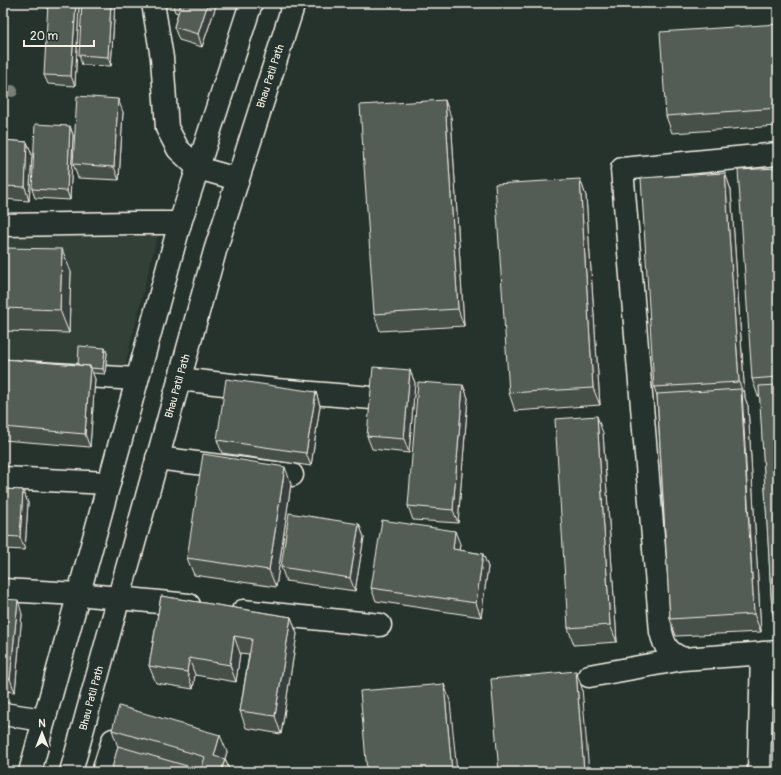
<svg xmlns="http://www.w3.org/2000/svg" width="781" height="775" viewBox="0 0 781 775" font-family="Pangolin,sans-serif">
	<style>
		.built { fill: #333f39 }
		.lines { fill: none; stroke-linecap: round; stroke-linejoin: round }
		.minor-casing { stroke: #f4f1e8; stroke-width: 25 }
		.major-casing { stroke: #f4f1e8; stroke-width: 25 }
		.minor { stroke: #26332d; stroke-width: 22 }
		.major { stroke: #26332d; stroke-width: 22 }
		.tree { fill: #7a8079 }
		.wall { fill: #474f49; stroke: #f4f1e8 }
		.shaded-wall { fill: #39403c; stroke: #f4f1e8 }
		.building { fill: #525c55; stroke: #f4f1e8 }
		.labels { text-anchor: middle; stroke-width: 3; stroke-linejoin: round; paint-order: stroke }
		.street-label { font-size: 11px; fill: #f4f1e8; stroke: #26332d }
	</style>
	<rect width="100%" height="100%" fill="#26332d"/>
	<filter id="ink" filterUnits="userSpaceOnUse"><feTurbulence type="fractalNoise" baseFrequency=".025" numOctaves="2"/><feDisplacementMap in="SourceGraphic" scale="8" xChannelSelector="R" yChannelSelector="G"/><feConvolveMatrix kernelMatrix="1 2 1 2 8 2 1 2 1" color-interpolation-filters="sRGB"/></filter>
	<g filter="url(#ink)">
		<path class="built" d="M164,209L124,370L3,363V212Z"/>
		<g class="lines">
			<g class="minor-casing">
				<path id="minor" d="M153,3L162,58L167,128L178,149L198,168L237,179
					M778,154L622,169L661,632C665,648 668,652 683,659L778,652
					M3,225L136,223H180
					M3,371L137,379
					M179,379L277,390L372,398
					M157,458L292,475
					M3,478L109,483
					M3,590L78,594L189,605
					M243,611L380,625
					M589,676L683,659
					M3,714L44,720
					M103,772L113,740
					M759,772L762,653"/>
			</g>
			<g class="major-casing">
				<path id="major" d="M30,772L180,223L251,3
					M71,772L119,597L215,251L294,3"/>
			</g>
			<use href="#minor" class="minor"/>
			<use href="#major" class="major"/>
		</g>
		<circle class="tree" cx="12" cy="91" r="6"/>
		<path class="wall" d="M115,3L111,66L82,65L79,55Z
			M172,3H217L202,47L179,40L174,27L178,13L175,12Z
			M79,7L75,86L48,84L44,75Z
			M778,24V126L672,133L666,116Z
			M123,112L119,180L78,178L73,164Z
			M451,117L464,326L380,331L374,314Z
			M70,126L73,135L70,200L35,198L32,189Z
			M3,140L27,142L32,155L29,201L3,199Z
			M778,168V628L772,611L760,396H758L752,379Z
			M725,173L731,190L745,398L748,406L761,632L676,636L670,619L657,396L654,387Z
			M580,179L586,196L600,405L515,411L509,393Z
			M3,248L71,272L69,333L3,331Z
			M105,348L107,353L105,374L92,373L95,379L90,447L3,440V359L78,365Z
			M410,370L415,383L409,453L372,449L367,436Z
			M463,385L468,398L458,523L413,520L408,506Z
			M316,392L320,406L311,466L222,453L217,440Z
			M603,433L617,642L574,645L568,628Z
			M291,484L276,587L194,575L187,558Z
			M3,489L23,490L28,503L25,550L3,549Z
			M359,524L364,537L355,591L286,581L281,567Z
			M460,544L459,550L483,554L488,567L481,617L376,601L371,588Z
			M161,596L291,617L297,634L281,734L246,728L240,711L249,654L240,653L236,682L195,675L193,689L156,683L149,666Z
			M3,599L22,614L15,692L3,691Z
			M112,730L227,752L225,759L230,772H111L118,747Z"/>
		<path class="shaded-wall" d="M76,3H78L79,7L75,86L71,76Z
			M111,3H115L111,66L108,57Z
			M208,3H217L202,47L198,34Z
			M118,99L123,112L119,180L114,167Z
			M445,100L451,117L464,326L458,309Z
			M70,126L73,135L70,200L67,191Z
			M27,142L32,155L29,201L25,187Z
			M725,173L731,190L745,398L748,406L761,632L754,614L742,390L739,382Z
			M580,179L586,196L600,405L593,388Z
			M62,249L71,272L69,333L60,310Z
			M105,348L107,353L105,374L103,369Z
			M90,366L95,379L90,447L85,434Z
			M410,370L415,383L409,453L404,439Z
			M463,385L468,398L458,523L453,510Z
			M316,392L320,406L311,466L306,453Z
			M597,416L603,433L617,642L610,625Z
			M285,467L291,484L276,587L269,570Z
			M23,490L28,503L25,550L20,537Z
			M359,524L364,537L355,591L350,578Z
			M455,531L460,544L457,563L453,549Z
			M483,554L488,567L481,617L476,603Z
			M18,600L22,614L15,692L10,679Z
			M291,617L297,634L281,734L275,716Z
			M234,636L240,653L236,682L230,665Z
			M189,658L195,675L193,689L187,672Z
			M576,671L582,688L589,772H584Z
			M444,684L450,701L457,772H452Z
			M220,735L227,752L221,772L214,756Z
			M225,759L230,772H221Z"/>
		<path class="building" d="M48,3H76L71,76L44,75Z
			M82,3H111L108,57L79,55Z
			M181,3H208L198,34L174,27Z
			M778,24V108L666,116L660,32Z
			M77,96L118,99L114,167L73,164Z
			M445,100L458,309L374,314L360,105Z
			M35,124L70,126L67,191L32,189Z
			M3,140L27,142L25,187L3,186Z
			M778,168V377L752,379L738,170Z
			M725,173L739,382L654,387L641,178Z
			M580,179L593,388L509,393L495,184Z
			M3,248L62,249L60,310L3,308Z
			M79,346L105,348L103,369L91,368L90,366L78,365Z
			M3,359L90,366L85,434L3,427Z
			M373,367L410,370L404,439L367,436Z
			M226,379L316,392L306,453L217,440Z
			M418,382L463,385L453,510L408,506Z
			M778,385V611H772L759,386Z
			M741,389L754,614L670,619L657,394Z
			M597,416L610,625L568,628L555,419Z
			M203,454L285,467L269,570L187,558Z
			M3,489L23,490L20,537L3,536Z
			M289,513L359,524L350,578L281,567Z
			M382,520L455,531L453,549L483,554L476,603L371,588Z
			M161,596L291,617L275,716L240,711L252,639L234,636L230,665L189,658L187,672L149,666Z
			M3,599L18,600L10,679L3,678Z
			M774,653H778V727Z
			M576,671L584,772H499L491,679Z
			M444,684L452,772H367L360,691Z
			M119,706L220,735L214,756L225,759L221,772H111L118,746L201,770L205,757L112,730Z"/>
	</g>
	<g class="labels">
		<g class="street-label">
			<text transform="translate(270 76) rotate(-72)" y="4">Bhau Patil Path</text>
			<text transform="translate(177 386) rotate(-74)" y="4">Bhau Patil Path</text>
			<text transform="translate(91 698) rotate(-75)" y="4">Bhau Patil Path</text>
		</g>
	</g>
	<rect width="781" height="775" fill="none" stroke="#26332d" stroke-width="16"/>
	<rect x="8" y="8" width="765" height="759" fill="none" stroke="#f4f1e8" stroke-width="1.5" filter="url(#ink)"/>
	<g transform="translate(42 733)" stroke="#26332d" stroke-width="3" paint-order="stroke">
	<path d="M0-3L7 15L0 10L-7 15Z" fill="#f4f1e8"/>
	<text y="-6" font-size="11" font-weight="bold" text-anchor="middle" fill="#f4f1e8">N</text>
	</g>
	<path d="M24 40v6h70v-6" fill="none" stroke="#f4f1e8" stroke-width="2"/>
	<text x="30" y="40" font-size="12" fill="#f4f1e8" stroke="#26332d" stroke-width="3" paint-order="stroke">20 m</text>
</svg>
